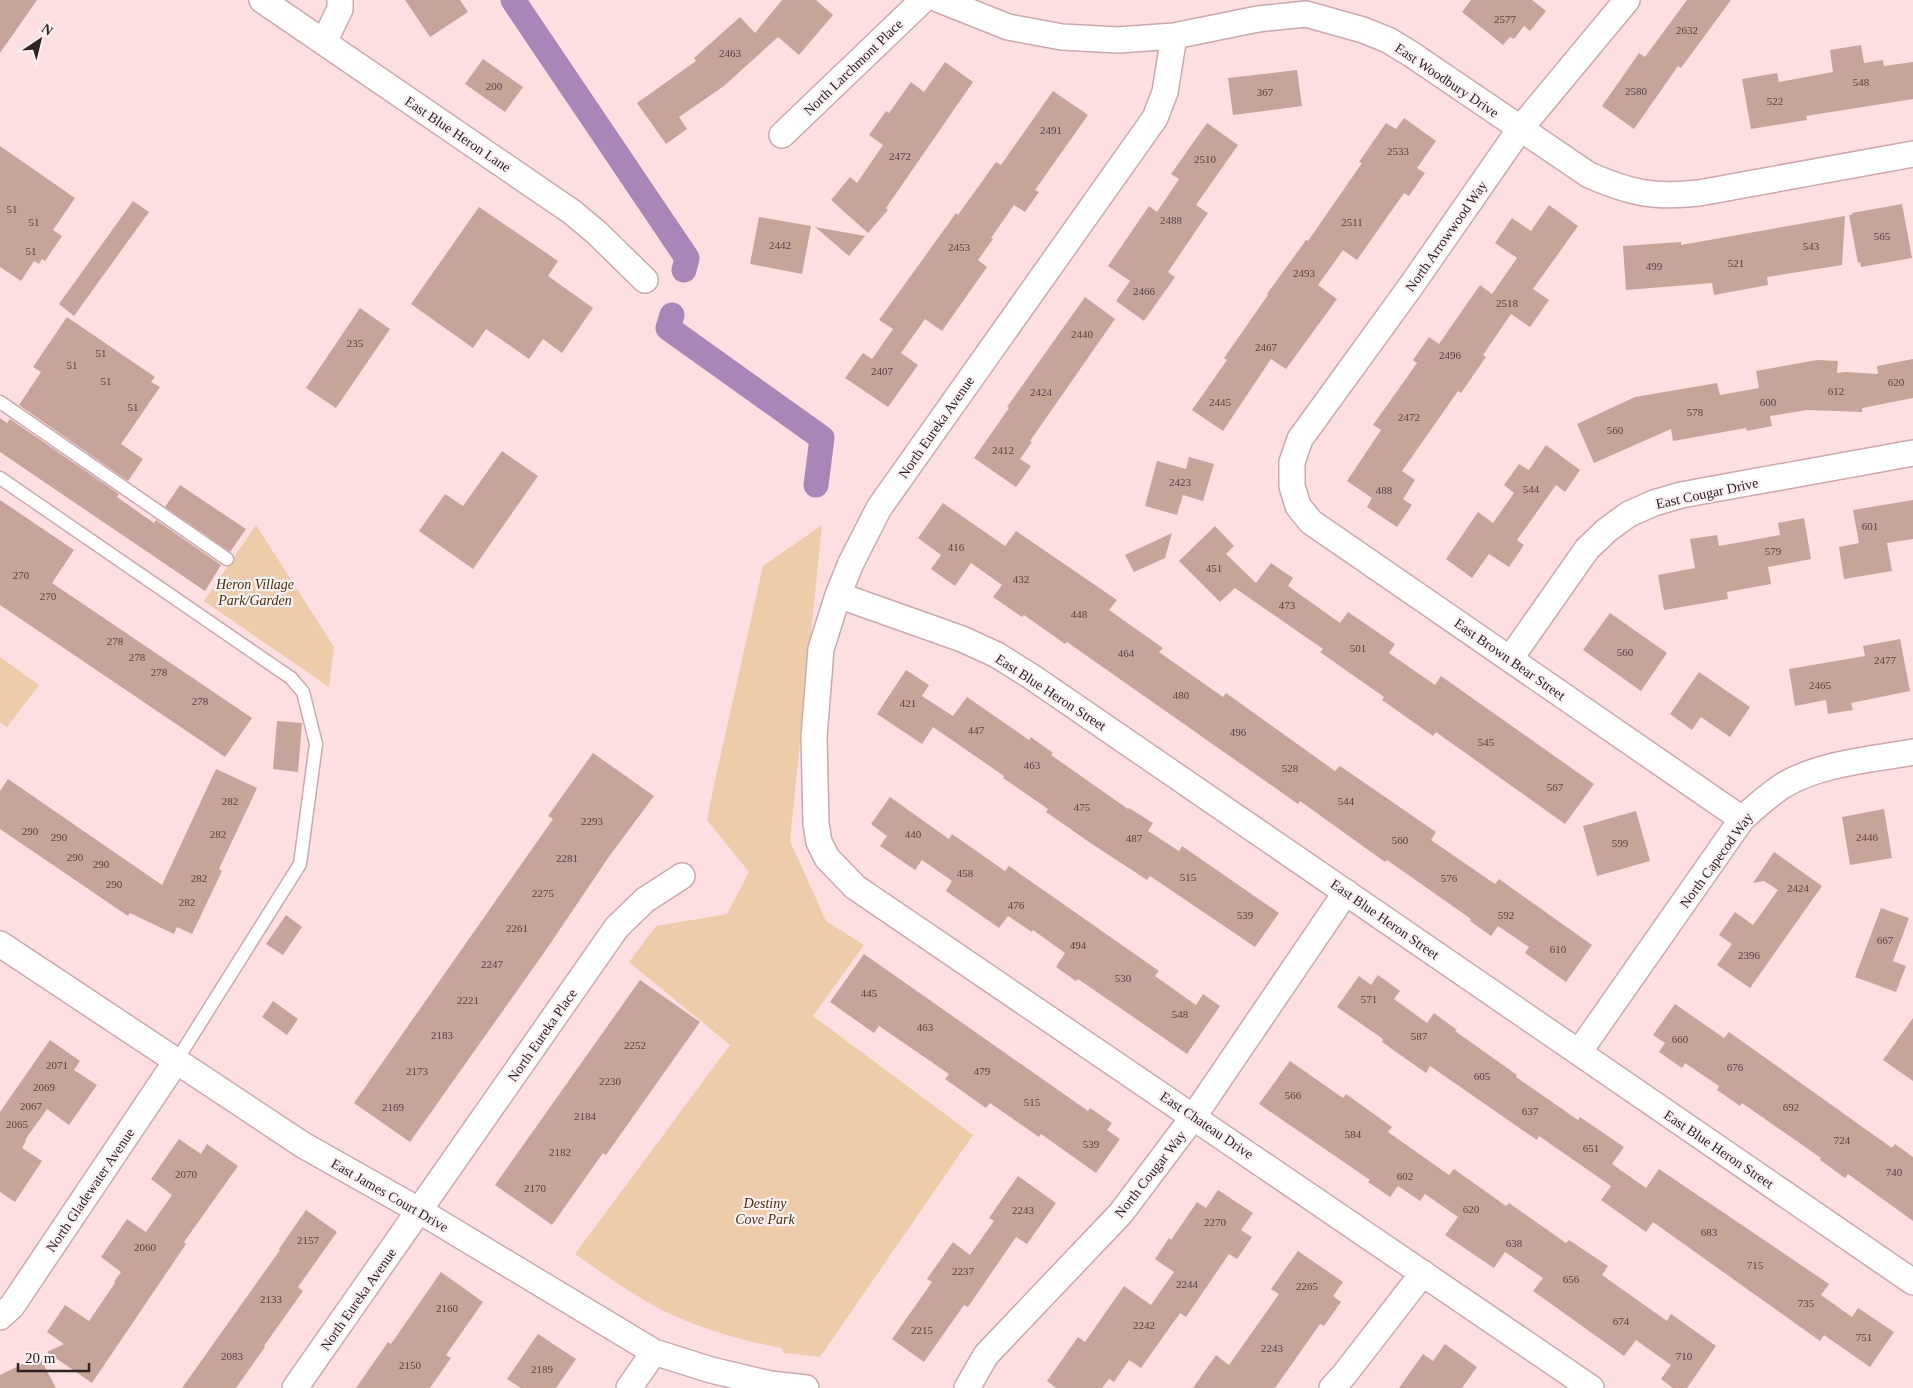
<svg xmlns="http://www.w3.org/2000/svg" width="1913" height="1388" viewBox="0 0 1913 1388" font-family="'Times New Roman',serif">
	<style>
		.green { fill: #eecba9 }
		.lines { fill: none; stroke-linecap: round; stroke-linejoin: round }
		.canal { stroke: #a886b8; stroke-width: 25 }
		.building { fill: #c6a49a }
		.lane-casing { stroke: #cca8ac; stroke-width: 15 }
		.street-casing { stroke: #cca8ac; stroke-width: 28 }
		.lane { stroke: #fff; stroke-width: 12 }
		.street { stroke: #fff; stroke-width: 25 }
		.labels { text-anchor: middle; stroke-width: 4.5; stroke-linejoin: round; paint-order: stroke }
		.number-label { font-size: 11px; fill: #564342 }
		.street-label { font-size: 14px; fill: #312325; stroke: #faf2f3 }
		.park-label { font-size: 14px; font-style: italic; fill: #4d2e09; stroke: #faf2f3 }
	</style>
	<rect width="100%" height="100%" fill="#fddfe2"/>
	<path class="green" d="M256,525L334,647L329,687L204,601Z
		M822,525L790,841L826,921L864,945L813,1016L973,1135L820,1357L784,1353L781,1348C746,1341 711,1332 677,1317C641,1301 608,1277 575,1254L730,1045L629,962L656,926L727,914L749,872L707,820L714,785L763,566Z
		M0,657L39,685L7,727L0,722Z"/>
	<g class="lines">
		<path class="canal" d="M513,0L687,258L684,270
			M672,315L668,328L822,438L816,485"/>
	</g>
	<path class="building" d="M0,0H37L0,53Z
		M405,0H460L468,12L430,37Z
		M782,0H816L833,15L799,55L778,37L724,86L679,117L687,129L666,144L637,103L696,61L694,58L740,17L755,33Z
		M1471,0H1532L1546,11L1530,31L1524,26L1514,39L1510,37L1503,45L1462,12Z
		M1687,0H1731L1681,68L1678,66L1634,129L1602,106L1639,53L1645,57Z
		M1861,45L1864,63L1883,60L1884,66L1913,62V99L1806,116L1807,120L1751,129L1742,79L1777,73L1779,82L1833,72L1830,50Z
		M483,59L523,87L505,112L465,84Z
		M945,62L973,82L886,208L888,210L868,233L831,200L850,177L857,183L883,145L869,135L886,111L889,113L911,82L924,92Z
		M1297,70L1302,106L1233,115L1228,78Z
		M1053,91L1088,115L1035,190L1039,192L1025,212L1014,205L991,238L993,239L978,260L987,267L942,331L925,319L901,353L918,365L888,407L845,378L863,353L872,359L893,329L879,320L956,213L958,215L996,162L1001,165Z
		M1404,118L1436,141L1417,168L1425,173L1409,196L1404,193L1357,260L1343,250L1318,285L1337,299L1286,369L1271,359L1223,431L1192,410L1227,360L1224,358L1268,295L1267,294L1306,240L1308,241L1362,163L1359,162L1386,123L1396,129Z
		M1207,123L1238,145L1196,205L1208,213L1168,272L1175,277L1144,321L1116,301L1130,281L1108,266L1149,206L1157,212L1179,179L1171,174Z
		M0,146L75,198L53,230L62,236L45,261L42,259L39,264L34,261L21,281L0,267Z
		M133,201L149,212L74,316L59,304Z
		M1902,204L1912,258L1861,267L1860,262L1858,263L1849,215H1852V213Z
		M1549,205L1578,226L1533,289L1549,300L1530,327L1511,314L1483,355L1486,357L1461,393L1458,391L1402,471L1415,480L1403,499L1412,505L1397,527L1367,507L1372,498L1347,481L1381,430L1373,425L1417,363L1413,360L1429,337L1439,344L1480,285L1492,294L1517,258L1495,243L1512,218L1531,231Z
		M479,207L558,261L548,276L593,308L562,353L543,339L529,359L486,329L473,348L411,304Z
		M1845,216L1842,265L1767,277L1768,285L1714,295L1712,283L1626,290L1623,246L1681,242V245Z
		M759,217L811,226L802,274L750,264Z
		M815,227L865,236L849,256Z
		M1085,297L1115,319L1030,441L1032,442L1020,459L1031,466L1016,487L974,458L1009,408L1007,407Z
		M360,308L390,329L336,408L306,388Z
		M67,317L155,377L151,382L160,387L121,444L143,459L128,481L19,405L41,372L33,367Z
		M1913,359V398L1862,408V412L1807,410L1770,416L1772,426L1747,431L1746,428L1673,441L1671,429L1594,463L1577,424L1635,397L1717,383L1720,395L1759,388L1756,371L1817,360L1838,361L1837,373L1846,372L1878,374L1877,366Z
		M0,418L7,423L10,419L119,494L117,497L154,523L156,520L221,565L205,591L0,452Z
		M1546,445L1580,470L1565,492L1556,485L1517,540L1524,545L1509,567L1489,554L1472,578L1446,559L1478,512L1493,523L1514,493L1504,485L1519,464L1529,470Z
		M502,451L538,476L473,569L419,531L445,494L463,506Z
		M1189,457L1214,464L1203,501L1183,495L1177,515L1145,506L1157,461L1186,469Z
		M180,485L246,529L230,552L165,507Z
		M0,500L74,550L52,583L252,718L225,757L0,605Z
		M1913,500V539L1887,543L1892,571L1844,579L1839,547L1859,543L1853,510Z
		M943,503L1005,546L1016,531L1117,600L1109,610L1163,648L1159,652L1223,697L1226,693L1335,771L1340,766L1436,832L1431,840L1495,884L1499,879L1592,945L1566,982L1525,953L1529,947L1498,926L1491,936L1470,921L1471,919L1387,860L1385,862L1300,801L1298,804L1067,642L1065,644L1024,615L1022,617L993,597L1002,585L971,563L955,586L931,569L941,555L918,538Z
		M1804,518L1811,559L1768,567L1771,584L1727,592L1728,599L1664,610L1658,575L1695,568L1690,539L1717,535L1719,546L1780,535L1778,523Z
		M1215,526L1234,546L1226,554L1256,583L1271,563L1293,578L1288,586L1340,623L1348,612L1395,644L1389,653L1435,685L1441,676L1594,784L1565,824L1436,732L1433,736L1382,700L1384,697L1320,652L1323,649L1235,588L1220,602L1179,561Z
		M1172,533L1165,558L1134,572L1125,555Z
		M1610,613L1667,653L1641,691L1583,650Z
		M1900,639L1910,691L1851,703L1853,710L1828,714L1826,700L1795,706L1789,669L1865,656L1863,646Z
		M906,670L929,685L922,696L953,716L967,697L1029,740L1031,737L1053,753L1051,755L1128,809L1129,808L1153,823L1148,831L1179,851L1182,846L1279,913L1255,947L1150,876L1147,880L1089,842L1046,812L1048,809L1003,778L1004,776L933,727L922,744L877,714Z
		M1699,672L1750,707L1730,737L1701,717L1692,730L1670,714Z
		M277,721L302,723L298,772L273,769Z
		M593,753L654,796L608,858L548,947L410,1142L354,1103L553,819L548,816Z
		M216,769L257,788L219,869L222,871L192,934L177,927L174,934L130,913L128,916L0,829V791L8,779L162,885Z
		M890,797L949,839L952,834L1005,871L1009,866L1159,971L1155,976L1196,1005L1203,994L1220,1006L1187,1054L1078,979L1076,981L1056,967L1065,953L1033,930L1032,932L1008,916L999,928L946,891L952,881L922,860L915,870L880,846L887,836L871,824Z
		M1884,809L1892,858L1850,865L1842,817Z
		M1636,811L1650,861L1597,876L1583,826Z
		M1774,852L1822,886L1750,988L1717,965L1732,944L1719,935L1735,912L1753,925L1778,890L1764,881L1753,883Z
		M1881,908L1909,918L1893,961L1906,966L1896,992L1855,977Z
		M286,915L302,927L283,955L266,944Z
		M864,954L1088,1111L1090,1108L1112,1123L1107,1130L1120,1139L1096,1173L1041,1134L1039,1137L990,1103L986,1108L945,1079L949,1074L879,1026L874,1033L830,1002Z
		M1378,975L1400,991L1394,999L1427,1023L1434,1013L1457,1030L1455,1031L1517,1075L1516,1077L1578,1120L1580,1117L1624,1147L1612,1164L1646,1188L1659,1169L1829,1284L1821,1295L1852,1317L1858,1308L1894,1332L1870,1367L1824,1335L1820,1341L1653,1222L1646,1232L1601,1200L1611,1186L1539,1136L1537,1140L1430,1066L1426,1073L1382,1042L1383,1039L1337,1007L1359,976L1371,985Z
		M640,980L700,1022L606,1155L603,1153L552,1225L495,1185Z
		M273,1001L298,1019L287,1035L262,1017Z
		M1675,1004L1724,1038L1729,1032L1892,1148L1895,1144L1913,1157V1221L1848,1174L1845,1178L1820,1160L1821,1158L1742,1103L1740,1106L1717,1090L1719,1086L1685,1063L1682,1068L1659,1052L1665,1043L1653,1035Z
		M1913,1018V1081L1883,1060Z
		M50,1040L80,1061L74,1070L97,1085L69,1125L47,1109L25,1140L26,1141L22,1148L42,1161L15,1202L0,1192V1112Z
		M1290,1061L1343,1098L1346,1094L1392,1127L1388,1132L1449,1175L1454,1169L1506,1206L1509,1203L1566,1243L1569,1240L1608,1266L1602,1275L1667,1321L1671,1314L1716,1346L1687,1388H1673L1661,1379L1671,1365L1636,1340L1624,1356L1533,1291L1543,1278L1505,1252L1494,1268L1445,1235L1458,1217L1425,1194L1420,1201L1398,1186L1390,1197L1368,1182L1370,1180L1259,1104Z
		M179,1139L201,1154L207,1144L238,1166L184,1242L186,1244L92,1383L47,1352L64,1344L47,1332L65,1305L89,1321L115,1283L114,1282L121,1272L101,1257L127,1219L146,1232L172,1195L151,1179Z
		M1018,1176L1056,1203L1027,1244L1016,1237L968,1307L964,1305L924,1362L892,1339L932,1282L927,1279L953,1242L970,1255L994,1221L989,1218Z
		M1218,1190L1253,1213L1241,1230L1252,1237L1237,1259L1229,1254L1186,1317L1180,1313L1141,1368L1129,1360L1114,1382L1109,1379L1102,1388H1056L1047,1381L1078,1337L1085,1342L1124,1286L1151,1305L1174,1272L1155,1259L1169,1238L1171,1240L1197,1202L1206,1208Z
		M306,1210L337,1232L298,1287L303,1291L264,1346L265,1347L236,1388H182L280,1250L279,1249Z
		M1298,1251L1343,1282L1333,1296L1341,1302L1324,1326L1320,1324L1275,1388H1193L1216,1355L1229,1365L1279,1294L1271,1289Z
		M441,1272L483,1302L446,1355L451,1358L430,1388H356L388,1342L391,1344Z
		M538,1334L576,1359L556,1388H521L507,1379Z
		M1445,1344L1477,1367L1462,1388H1399L1423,1354L1433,1361Z
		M39,1356L56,1388H0V1375Z"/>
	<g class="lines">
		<g class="lane-casing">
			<path id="lane" d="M0,402L227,559
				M0,478L291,678L303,692L316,744L300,864L177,1060"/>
		</g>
		<g class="street-casing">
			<path id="street" d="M262,0L572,212L597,233L645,280
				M940,0L1008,27L1062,37L1118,40L1174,36L1258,19L1306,14L1363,30L1388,40L1411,54L1589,175C1630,193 1654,198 1699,193L1913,154
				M1627,0L1520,129L1411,286L1300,439L1292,462V486L1298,506L1311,522L1742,819
				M1174,36L1165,92L1155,118L879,508L851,563L838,595L821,649L814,737L816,824L819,842L827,858L855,887L1591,1388
				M324,42L340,9V0
				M782,135L923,0
				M838,595L962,639L997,655L1032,677L1913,1282
				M1510,659L1587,549L1607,530L1629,514L1654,503L1681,495L1913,453
				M0,944L303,1145L420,1211L654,1352L711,1370L770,1384L806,1388
				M1579,1052L1742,819C1755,807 1768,795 1784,785C1821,763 1870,760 1913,752
				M0,1317L12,1306L177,1060
				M295,1388L617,927L645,900L682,876
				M629,1388L654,1352
				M967,1388L986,1355L1121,1213L1194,1116L1346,892
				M1332,1388L1344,1375L1423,1273"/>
		</g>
		<use href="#lane" class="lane"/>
		<use href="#street" class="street"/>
	</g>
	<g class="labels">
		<g class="number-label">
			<text x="1505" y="23">2577</text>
			<text x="1687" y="34">2632</text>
			<text x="730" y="57">2463</text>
			<text x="1861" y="86">548</text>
			<text x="494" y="90">200</text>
			<text x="1636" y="95">2580</text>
			<text x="1265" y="96">367</text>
			<text x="1775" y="105">522</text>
			<text x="1051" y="134">2491</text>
			<text x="1398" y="155">2533</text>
			<text x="900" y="160">2472</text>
			<text x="1205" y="163">2510</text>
			<text x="12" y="213">51</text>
			<text x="1171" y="224">2488</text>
			<text x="34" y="226">51</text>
			<text x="1352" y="226">2511</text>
			<text x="1882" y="240">565</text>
			<text x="780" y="249">2442</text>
			<text x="1811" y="250">543</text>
			<text x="959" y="251">2453</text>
			<text x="31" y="255">51</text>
			<text x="1736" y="267">521</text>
			<text x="1654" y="270">499</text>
			<text x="1304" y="277">2493</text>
			<text x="1144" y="295">2466</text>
			<text x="1507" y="307">2518</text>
			<text x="1082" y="338">2440</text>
			<text x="355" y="347">235</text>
			<text x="1266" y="351">2467</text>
			<text x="101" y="357">51</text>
			<text x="1450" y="359">2496</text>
			<text x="72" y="369">51</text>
			<text x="882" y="375">2407</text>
			<text x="106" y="385">51</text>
			<text x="1896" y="386">620</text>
			<text x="1836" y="395">612</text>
			<text x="1041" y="396">2424</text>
			<text x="1220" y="406">2445</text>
			<text x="1768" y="406">600</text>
			<text x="133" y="411">51</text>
			<text x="1695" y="416">578</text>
			<text x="1409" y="421">2472</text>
			<text x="1615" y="434">560</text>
			<text x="1003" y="454">2412</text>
			<text x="1180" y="486">2423</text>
			<text x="1531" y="493">544</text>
			<text x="1384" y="494">488</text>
			<text x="1870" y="530">601</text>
			<text x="956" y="551">416</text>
			<text x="1773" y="555">579</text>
			<text x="1214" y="572">451</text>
			<text x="21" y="579">270</text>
			<text x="1021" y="583">432</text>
			<text x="48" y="600">270</text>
			<text x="1287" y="609">473</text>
			<text x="1079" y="618">448</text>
			<text x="115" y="645">278</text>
			<text x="1358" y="652">501</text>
			<text x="1625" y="656">560</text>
			<text x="1126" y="657">464</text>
			<text x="137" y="661">278</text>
			<text x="1885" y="664">2477</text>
			<text x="159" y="676">278</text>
			<text x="1820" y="689">2465</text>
			<text x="1181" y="699">480</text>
			<text x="200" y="705">278</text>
			<text x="908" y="707">421</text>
			<text x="976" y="734">447</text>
			<text x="1238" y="736">496</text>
			<text x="1486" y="746">545</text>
			<text x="1032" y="769">463</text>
			<text x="1290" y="772">528</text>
			<text x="1555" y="791">567</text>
			<text x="230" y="805">282</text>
			<text x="1346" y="805">544</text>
			<text x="1082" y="811">475</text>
			<text x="592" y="825">2293</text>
			<text x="30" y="835">290</text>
			<text x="218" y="838">282</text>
			<text x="913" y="838">440</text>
			<text x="59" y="841">290</text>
			<text x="1867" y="841">2446</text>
			<text x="1134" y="842">487</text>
			<text x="1400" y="844">560</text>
			<text x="1620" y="847">599</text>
			<text x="75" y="861">290</text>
			<text x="567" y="862">2281</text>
			<text x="101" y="868">290</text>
			<text x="965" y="877">458</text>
			<text x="1188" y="881">515</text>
			<text x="199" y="882">282</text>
			<text x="1449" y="882">576</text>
			<text x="114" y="888">290</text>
			<text x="1798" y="892">2424</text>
			<text x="543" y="897">2275</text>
			<text x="187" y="906">282</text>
			<text x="1016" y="909">476</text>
			<text x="1245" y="919">539</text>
			<text x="1506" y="919">592</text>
			<text x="517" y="932">2261</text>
			<text x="1885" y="944">667</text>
			<text x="1078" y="949">494</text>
			<text x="1558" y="953">610</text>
			<text x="1749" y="959">2396</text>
			<text x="492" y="968">2247</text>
			<text x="1123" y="982">530</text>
			<text x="869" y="997">445</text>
			<text x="1369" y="1003">571</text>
			<text x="468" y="1004">2221</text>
			<text x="1180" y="1018">548</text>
			<text x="925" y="1031">463</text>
			<text x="442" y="1039">2183</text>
			<text x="1419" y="1040">587</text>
			<text x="1680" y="1043">660</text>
			<text x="635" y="1049">2252</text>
			<text x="57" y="1069">2071</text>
			<text x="1735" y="1071">676</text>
			<text x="417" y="1075">2173</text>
			<text x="982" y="1075">479</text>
			<text x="1482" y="1080">605</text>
			<text x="610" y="1085">2230</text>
			<text x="44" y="1091">2069</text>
			<text x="1293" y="1099">566</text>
			<text x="1032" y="1106">515</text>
			<text x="31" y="1110">2067</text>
			<text x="393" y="1111">2169</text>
			<text x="1791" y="1111">692</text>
			<text x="1530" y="1115">637</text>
			<text x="585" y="1120">2184</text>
			<text x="17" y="1128">2065</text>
			<text x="1353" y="1138">584</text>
			<text x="1842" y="1144">724</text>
			<text x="1091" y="1148">539</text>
			<text x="1591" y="1152">651</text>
			<text x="560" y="1156">2182</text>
			<text x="1894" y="1176">740</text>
			<text x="186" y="1178">2070</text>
			<text x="1405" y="1180">602</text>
			<text x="535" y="1192">2170</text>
			<text x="1471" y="1213">620</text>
			<text x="1023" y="1214">2243</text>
			<text x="1215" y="1226">2270</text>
			<text x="1709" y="1236">683</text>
			<text x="308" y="1244">2157</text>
			<text x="1514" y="1247">638</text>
			<text x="145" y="1251">2060</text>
			<text x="1755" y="1269">715</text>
			<text x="963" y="1275">2237</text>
			<text x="1571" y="1283">656</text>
			<text x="1187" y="1288">2244</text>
			<text x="1307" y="1290">2265</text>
			<text x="271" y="1303">2133</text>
			<text x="1806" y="1307">735</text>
			<text x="447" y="1312">2160</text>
			<text x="1621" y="1325">674</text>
			<text x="1144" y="1329">2242</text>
			<text x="922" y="1334">2215</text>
			<text x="1864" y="1341">751</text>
			<text x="1272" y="1352">2243</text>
			<text x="232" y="1360">2083</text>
			<text x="1684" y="1360">710</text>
			<text x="410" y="1369">2150</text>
			<text x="542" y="1373">2189</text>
		</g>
		<g class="street-label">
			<text transform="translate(853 67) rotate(-44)" y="5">North Larchmont Place</text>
			<text transform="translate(1447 80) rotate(34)" y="5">East Woodbury Drive</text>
			<text transform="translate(458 134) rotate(34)" y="5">East Blue Heron Lane</text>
			<text transform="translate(1446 236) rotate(-55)" y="5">North Arrowwood Way</text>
			<text transform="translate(936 427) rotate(-55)" y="5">North Eureka Avenue</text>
			<text transform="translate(1707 493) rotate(-12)" y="5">East Cougar Drive</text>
			<text transform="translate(1510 659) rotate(35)" y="5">East Brown Bear Street</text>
			<text transform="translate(1051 692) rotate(33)" y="5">East Blue Heron Street</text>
			<text transform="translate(1716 860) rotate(-54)" y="5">North Capecod Way</text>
			<text transform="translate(1385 919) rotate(35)" y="5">East Blue Heron Street</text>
			<text transform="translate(542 1035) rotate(-55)" y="5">North Eureka Place</text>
			<text transform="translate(1207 1125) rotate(34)" y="5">East Chateau Drive</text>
			<text transform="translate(1719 1149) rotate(34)" y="5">East Blue Heron Street</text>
			<text transform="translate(1150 1174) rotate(-52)" y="5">North Cougar Way</text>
			<text transform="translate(90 1190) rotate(-56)" y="5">North Gladewater Avenue</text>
			<text transform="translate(390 1195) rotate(30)" y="5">East James Court Drive</text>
			<text transform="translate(358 1299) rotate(-55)" y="5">North Eureka Avenue</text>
		</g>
		<g class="park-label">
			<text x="255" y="589">Heron Village<tspan x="255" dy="16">Park/Garden</tspan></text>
			<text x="765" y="1208">Destiny<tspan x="765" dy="16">Cove Park</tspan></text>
		</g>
	</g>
	<g transform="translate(40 40) rotate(35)" stroke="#faf2f3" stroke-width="4" paint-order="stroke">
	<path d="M0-4L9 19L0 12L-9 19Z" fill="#312325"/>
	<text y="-8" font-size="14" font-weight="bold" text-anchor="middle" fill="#312325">N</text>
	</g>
	<path d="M18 1363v8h71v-8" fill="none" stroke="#312325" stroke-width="2.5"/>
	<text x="25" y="1363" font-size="15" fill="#312325" stroke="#faf2f3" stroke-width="4" paint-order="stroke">20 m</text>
</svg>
